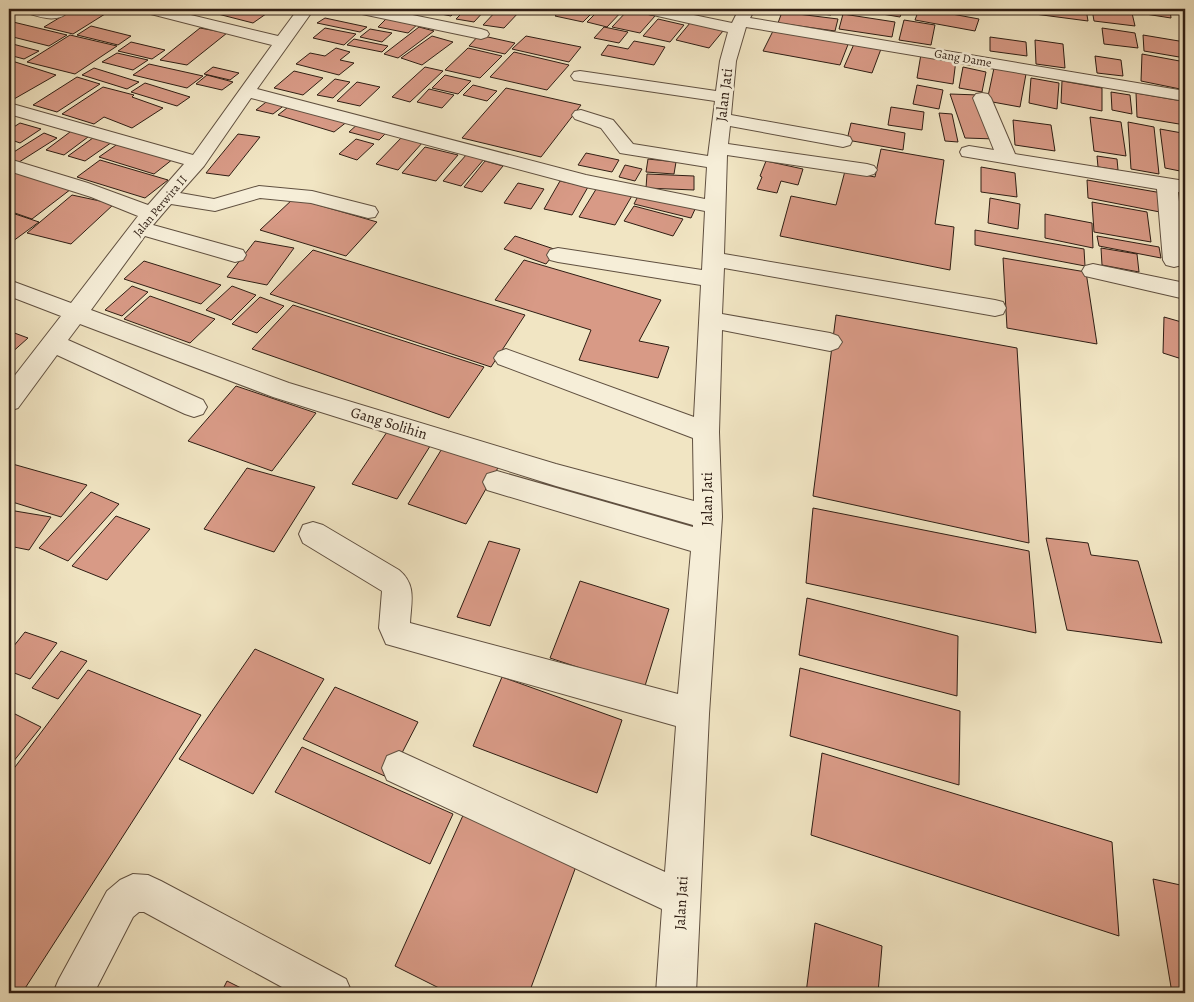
<svg xmlns="http://www.w3.org/2000/svg" width="1194" height="1002" viewBox="0 0 1194 1002" font-family="Alegreya,serif">
	<style>
		.building { fill: #d89a86; stroke: #2f1e14 }
		.lines { fill: none; stroke-linecap: round; stroke-linejoin: round }
		.minor-casing { stroke: #605040; stroke-width: 2 }
		.minor { fill: #f6eed8; fill-rule: evenodd }
		.labels { text-anchor: middle; stroke-width: 5; stroke-linejoin: round; paint-order: stroke }
		.far-street-label { font-size: 12px; fill: #2f1e14; stroke: #f6eed8 }
		.street-label { font-size: 15px; fill: #2f1e14; stroke: #f6eed8 }
	</style>
	<rect width="100%" height="100%" fill="#f1e5c3"/>
	<filter id="stains"><feTurbulence type="fractalNoise" baseFrequency=".004" numOctaves="4"/><feColorMatrix values="0 0 0 0 .2 0 0 0 0 .09 0 0 0 0 .02 0 0 0 .5 -.17"/></filter>
	<radialGradient id="worn" r=".72"><stop offset=".6" stop-color="#630" stop-opacity="0"/><stop offset="1" stop-color="#630" stop-opacity=".3"/></radialGradient>
	<path class="building" d="M74,9H113L73,34L44,27Z
		M220,9H273L253,23L214,13Z
		M415,9H458L451,16Z
		M466,9H486L474,22L456,19Z
		M498,9H508L520,11L504,28L483,25Z
		M563,9H596L583,22L555,16Z
		M600,9H624L607,27L587,22Z
		M784,9H832L831,15L784,10Z
		M852,9H903L900,17Z
		M919,9H925L979,19L975,31L915,20Z
		M1027,9H1086L1088,21L1027,13Z
		M1092,9L1132,13L1135,26L1094,21Z
		M1138,9H1170L1171,18L1139,13Z
		M628,10L655,16L640,33L612,27Z
		M782,12L838,19L835,31L778,23Z
		M843,14L895,22L892,37L839,29Z
		M388,17L419,23L408,33L378,27Z
		M325,18L367,27L360,32L317,23Z
		M658,19L684,25L670,42L643,36Z
		M904,20L935,25L931,45L899,40Z
		M9,21L67,35L49,46L9,36Z
		M690,23L723,31L709,48L676,40Z
		M91,26L131,36L118,45L77,35Z
		M419,27L434,31L398,58L384,54Z
		M604,27L628,32L619,43L594,38Z
		M200,28L227,33L187,65L160,60Z
		M325,28L356,34L344,45L313,38Z
		M1102,28L1135,33L1138,48L1104,44Z
		M370,29L392,33L382,42L360,37Z
		M774,29L849,42L840,65L763,51Z
		M70,35L117,46L75,74L27,62Z
		M479,35L515,43L505,54L469,46Z
		M1143,35L1185,42V58L1144,51Z
		M432,36L453,42L422,65L401,58Z
		M526,36L581,47L569,62L512,49Z
		M990,37L1026,42L1027,56L990,51Z
		M354,39L388,46L382,52L347,45Z
		M1035,40L1063,44L1065,68L1036,64Z
		M634,41L665,47L654,65L601,55L608,45L628,49Z
		M131,42L165,50L152,59L118,51Z
		M9,43L39,51L24,59L9,55Z
		M854,44L881,49L872,73L844,67Z
		M336,48L350,52L340,60L354,63L339,75L296,64L310,53L325,56Z
		M468,48L502,56L480,78L445,70Z
		M514,52L569,65L547,90L490,77Z
		M117,53L148,60L133,70L102,62Z
		M921,54L956,60L953,84L917,78Z
		M1142,54L1185,62V90L1141,81Z
		M1095,56L1121,60L1123,76L1097,73Z
		M9,60L56,75L14,99L9,97Z
		M149,64L203,76L187,88L133,75Z
		M213,67L239,73L230,80L204,74Z
		M425,67L443,71L410,102L392,97Z
		M963,67L986,72L982,92L959,88Z
		M94,68L139,82L127,89L82,75Z
		M994,68L1026,74L1020,107L987,101Z
		M294,71L323,78L303,95L274,88Z
		M207,75L233,82L222,90L196,84Z
		M445,75L471,81L458,94L432,88Z
		M77,77L100,84L57,112L33,105Z
		M1031,78L1059,83L1057,109L1029,103Z
		M335,79L350,82L333,98L317,95Z
		M1062,81L1102,88V111L1061,103Z
		M357,82L380,87L360,106L337,101Z
		M145,83L190,97L177,106L131,92Z
		M473,85L497,91L487,101L463,95Z
		M917,85L943,90L939,109L913,104Z
		M103,87L134,95L132,97L163,108L132,128L104,117L94,124L62,114Z
		M506,88L581,105L541,157L462,138Z
		M429,89L454,95L442,108L417,102Z
		M1111,92L1130,95L1132,114L1112,110Z
		M1136,93L1182,101L1185,125L1137,117Z
		M950,94L979,95L996,139L965,138Z
		M270,99L286,104L273,114L256,110Z
		M292,104L348,121L334,132L278,115Z
		M891,107L924,112L922,130L888,125Z
		M939,113L952,114L958,142L945,141Z
		M1090,117L1121,122L1126,156L1094,151Z
		M1013,120L1051,125L1055,151L1015,145Z
		M360,122L389,130L379,140L349,132Z
		M1128,122L1154,127L1159,174L1131,169Z
		M20,123L41,129L20,143L9,139V130Z
		M851,123L905,133L903,150L847,140Z
		M74,129L92,134L64,155L46,150Z
		M1160,129L1182,133L1185,172L1165,168Z
		M44,133L57,138L16,164L9,161V155Z
		M238,134L260,137L229,176L206,173Z
		M97,135L115,140L85,161L68,156Z
		M402,137L423,142L398,170L376,164Z
		M356,139L374,144L357,160L339,154Z
		M119,143L173,159L154,174L99,157Z
		M425,147L458,155L436,181L402,173Z
		M881,149L944,160L935,224L954,227L950,270L780,236L791,196L836,205L845,171L875,177Z
		M586,153L619,160L612,172L578,165Z
		M467,154L485,158L461,186L443,181Z
		M1097,156L1117,159L1118,170L1098,167Z
		M648,159L676,162L674,174L646,172Z
		M100,160L168,180L145,198L77,177Z
		M485,161L503,166L482,192L464,187Z
		M766,161L803,169L798,185L781,181L777,193L757,189L762,177L760,176Z
		M625,165L642,169L635,181L619,177Z
		M981,167L1015,173L1017,197L981,192Z
		M20,170L75,186L32,219L9,211V178Z
		M647,174L694,176V190L646,188Z
		M1087,180L1162,193L1165,213L1088,198Z
		M560,181L588,187L572,215L544,209Z
		M518,183L544,189L531,209L504,203Z
		M598,186L633,194L615,225L579,217Z
		M639,194L696,207L691,218L634,204Z
		M72,195L114,204L71,244L27,233Z
		M294,198L377,222L346,256L260,230Z
		M990,198L1020,204L1018,229L988,223Z
		M1092,202L1147,212L1151,242L1094,232Z
		M634,206L683,219L673,236L624,221Z
		M9,212L39,222L9,244Z
		M1045,214L1092,223L1093,248L1045,238Z
		M975,230L1084,249L1085,266L975,245Z
		M515,236L557,250L546,264L504,249Z
		M1097,236L1159,247L1161,258L1099,246Z
		M255,241L294,248L267,285L227,277Z
		M1101,248L1137,254L1139,272L1102,265Z
		M313,250L525,315L491,367L270,294Z
		M1003,258L1086,272L1097,344L1007,328Z
		M524,260L661,300L639,341L669,347L658,378L579,360L591,330L495,300Z
		M144,261L221,285L201,304L124,279Z
		M132,286L148,292L122,316L105,310Z
		M232,286L256,295L231,320L206,310Z
		M150,296L215,319L190,343L124,319Z
		M260,297L284,306L257,333L232,324Z
		M293,305L484,367L449,418L252,349Z
		M836,315L1017,348L1029,543L813,496Z
		M1164,317L1185,323V360L1163,353Z
		M9,331L28,338L9,355Z
		M236,386L316,413L272,471L188,441Z
		M389,429L432,443L397,499L352,484Z
		M443,447L499,466L466,524L408,504Z
		M9,463L87,485L61,517L9,501Z
		M247,468L315,487L274,552L204,529Z
		M91,492L119,504L68,561L39,548Z
		M813,508L1029,551L1036,633L806,583Z
		M9,510L51,517L29,550L9,546Z
		M116,516L150,529L107,580L72,566Z
		M1046,538L1088,543L1091,555L1138,561L1162,643L1067,630Z
		M489,541L520,549L490,626L457,617Z
		M580,581L669,609L644,689L550,658Z
		M807,598L958,636L957,696L799,655Z
		M25,632L57,643L30,679L9,671V652Z
		M255,649L324,679L253,794L179,759Z
		M61,651L87,661L58,699L32,688Z
		M800,668L960,711L959,785L790,736Z
		M88,670L201,715L22,993H9V775Z
		M502,677L622,720L597,793L473,746Z
		M335,687L418,722L389,778L303,739Z
		M9,711L41,727L9,767Z
		M302,747L453,814L430,864L275,792Z
		M822,753L1112,842L1119,936L811,835Z
		M465,811L578,861L529,993H449L395,966Z
		M1153,879L1185,886V993H1172Z
		M815,923L882,946L878,993H806Z
		M227,981L251,993H221Z"/>
	<g class="lines">
		<g class="minor-casing">
			<path id="minor" d="M21,9H71C59,25 40,17 24,12Z
				M140,9H166L278,36L298,9H314L257,89L586,175L705,199L707,167L620,153L601,128L575,119L572,115L575,111L581,110L613,120L633,144L708,156L715,101L580,81L574,80L571,76L574,72L580,71L716,91L720,61L728,32L640,12L637,9H665L732,23L739,9H755L750,18L1185,91V101L746,27L736,61L731,115L843,135L850,137L852,141L850,145L843,147L730,126L728,144L867,164L874,166L877,170L874,174L867,176L727,155L724,254L995,300L1003,302L1006,308L1003,314L995,316L724,268L722,314L830,333L838,336L842,342L838,348L830,351L722,330L719,432L722,517L709,714L696,993H656L662,909L387,780L382,768L387,756L399,751L665,872L676,726L386,644L379,628L382,591L303,543L299,534L303,525L313,522L323,525L399,570C417,585 411,602 410,623L678,694L691,551L497,493L487,490L483,482L487,474L497,471L693,527V525L556,486L273,397L80,324L68,340L203,400L207,407L203,414L194,417L185,414L57,355L18,408L9,411V383L61,316L9,296V280L71,303L138,216L91,197L9,171V159L88,183L148,205L184,164L9,114V103L193,155L272,45L143,12ZM251,98L585,187L705,211L702,270L558,248L550,250L547,255L550,260L558,262L701,285L694,417L506,349L498,352L494,358L498,364L693,438L694,501L556,464L289,383L91,310L145,236L235,262L243,260L246,255L243,250L153,225L171,204L215,211L260,198L311,203L368,218L375,217L378,212L375,207L312,191L259,186L214,199L180,193L204,166Z
				M354,9H383L481,29L487,31L489,34L487,37L481,39L362,14L357,12Z
				M982,93L988,94L991,98L1015,154L1185,181V193L1178,192L1185,260L1182,265L1174,267L1166,265L1163,260L1157,189L962,156L960,152L962,148L969,146L994,150L973,98L976,94Z
				M1093,264L1185,283V299L1085,276L1082,271L1085,266Z
				M133,874L148,875L161,881L346,979L352,993H293L144,912H139L133,917L94,993H53L59,979L107,891L120,880Z"/>
		</g>
		<use href="#minor" class="minor"/>
	</g>
	<g class="labels">
		<g class="far-street-label">
			<text transform="translate(963 58) rotate(10)" y="4">Gang Dame</text>
			<text transform="translate(160 206) rotate(-50)" y="4">Jalan Perwira II</text>
		</g>
		<g class="street-label">
			<text transform="translate(724 95) rotate(-83)" y="5">Jalan Jati</text>
			<text transform="translate(389 423) rotate(17)" y="5">Gang Solihin</text>
			<text transform="translate(707 499) rotate(-90)" y="5">Jalan Jati</text>
			<text transform="translate(681 903) rotate(-87)" y="5">Jalan Jati</text>
		</g>
	</g>
	<rect width="1194" height="1002" fill="none" stroke="#f1e5c3" stroke-width="30"/>
	<rect x="10" y="10" width="1174" height="982" fill="none" stroke="#2f1e14" stroke-width="2.5"/>
	<rect x="15" y="15" width="1164" height="972" fill="none" stroke="#2f1e14"/>
	<rect width="100%" height="100%" filter="url(#stains)"/>
	<rect width="100%" height="100%" fill="url(#worn)"/>
</svg>
